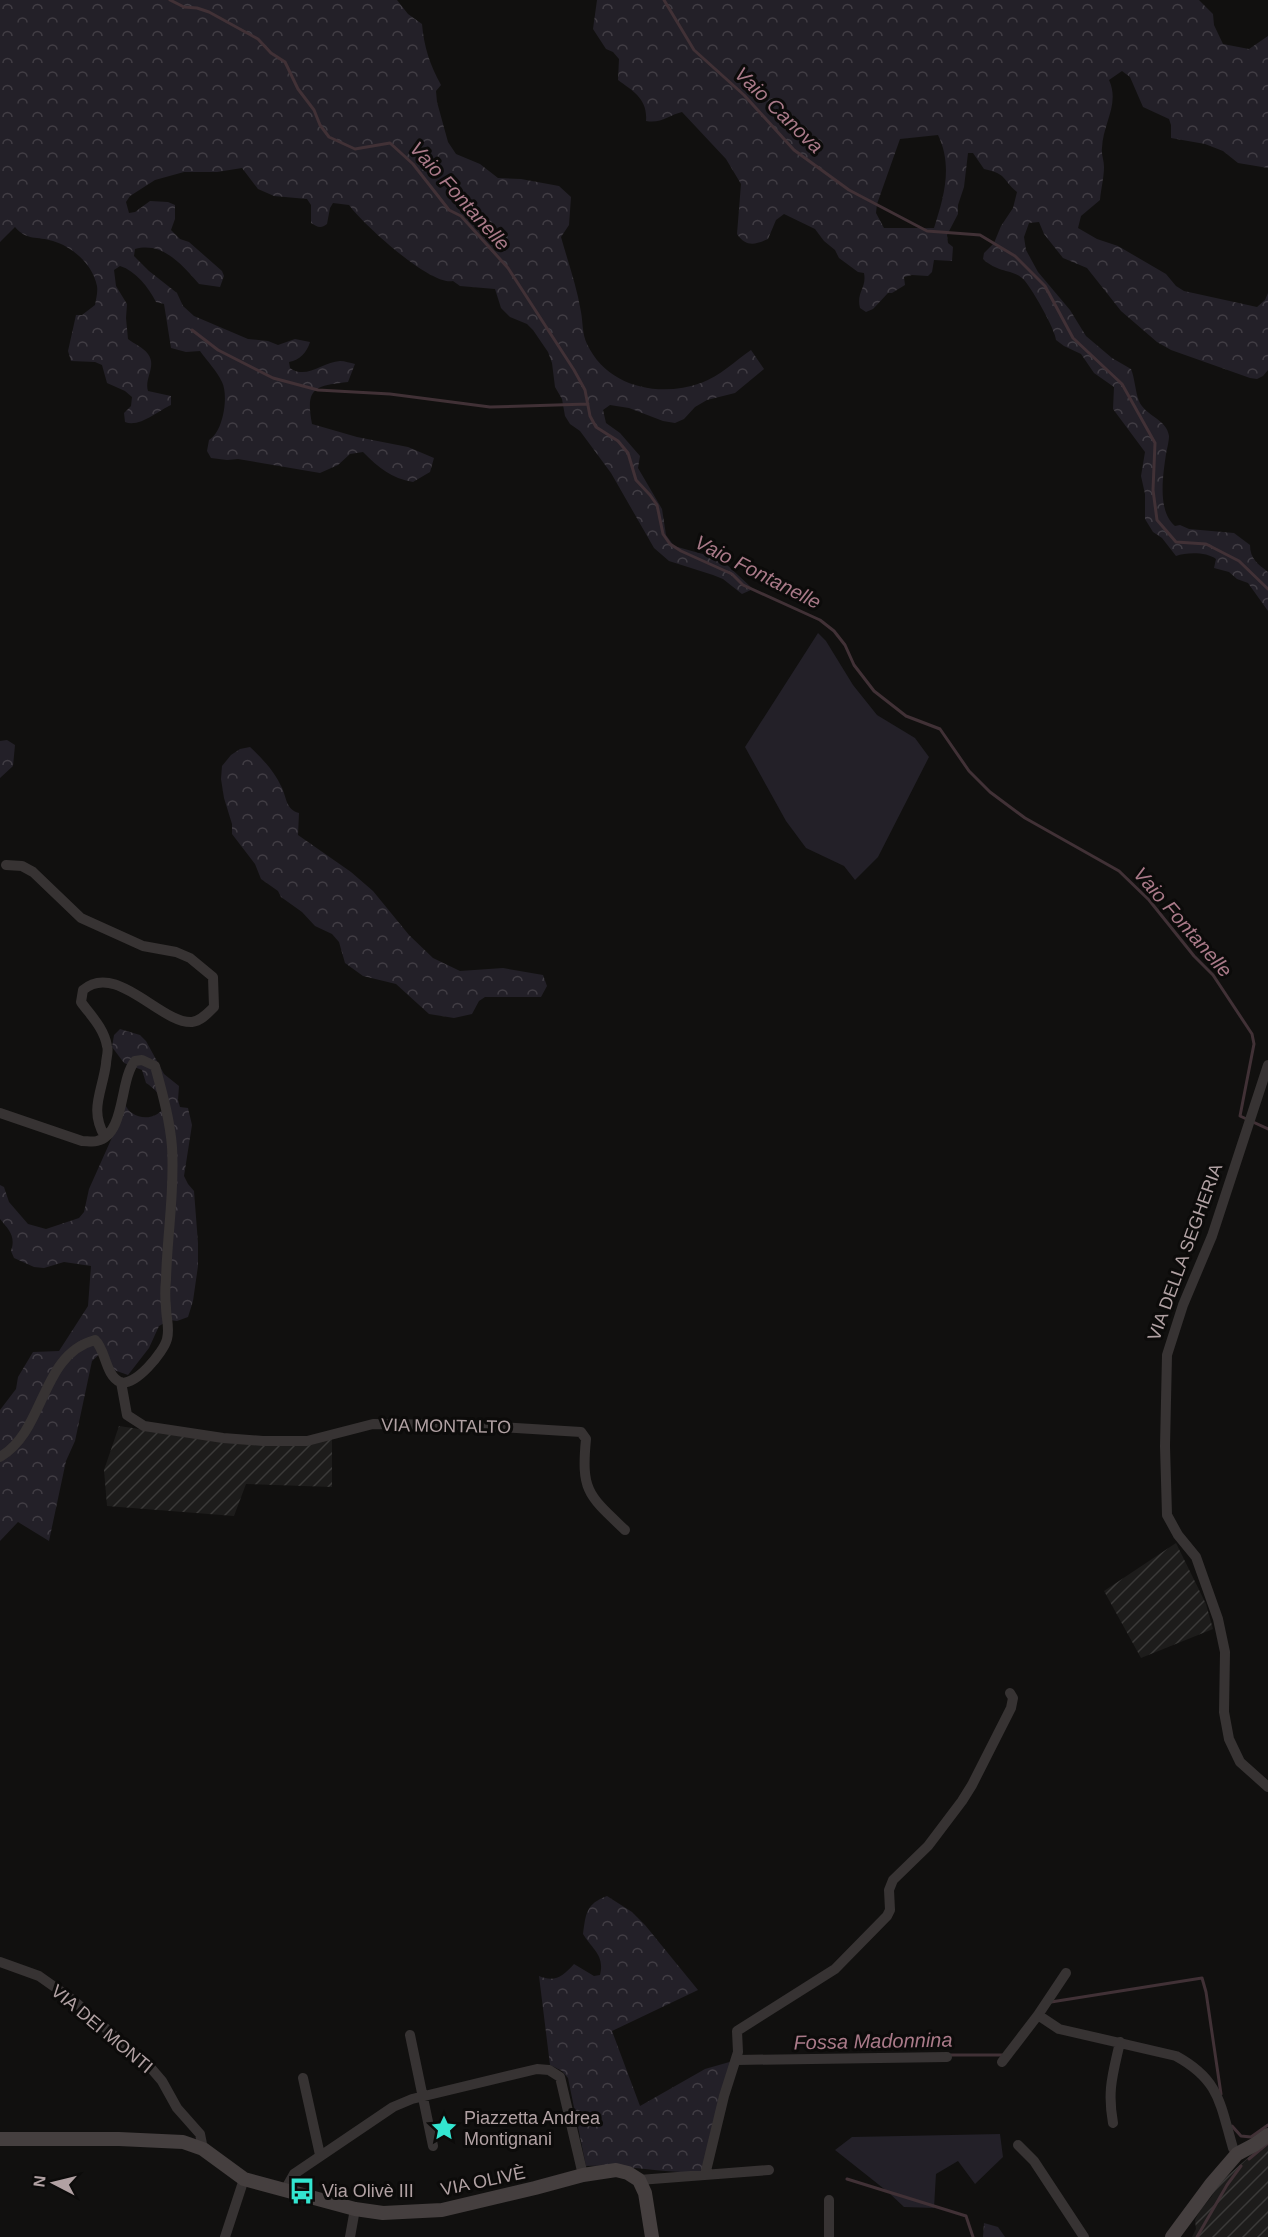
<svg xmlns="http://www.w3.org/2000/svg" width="1268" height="2237" viewBox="0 0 1268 2237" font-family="Arial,sans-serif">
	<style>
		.industrial { fill: url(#industrial-furrows) }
		.green { fill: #232028 }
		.forest { fill: url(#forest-crowns); fill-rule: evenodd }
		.park { fill: url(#park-tufts) }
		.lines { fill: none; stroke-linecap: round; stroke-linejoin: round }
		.stream { stroke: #413136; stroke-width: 3 }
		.street { stroke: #373333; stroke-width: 10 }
		.secondary { stroke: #453f3f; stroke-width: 14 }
		.labels { text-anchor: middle; stroke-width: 6; stroke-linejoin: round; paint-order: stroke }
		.street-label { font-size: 18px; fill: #b1a1a3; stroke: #0c0b0a }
		.poi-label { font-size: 18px; fill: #b1a1a3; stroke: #0c0b0a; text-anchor: start }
		.water-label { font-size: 20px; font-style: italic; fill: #aa7a89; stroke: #0c0b0a }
	</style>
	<defs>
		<pattern id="industrial-furrows" width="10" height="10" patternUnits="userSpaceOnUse" patternTransform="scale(1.5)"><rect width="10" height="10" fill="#1d1c1b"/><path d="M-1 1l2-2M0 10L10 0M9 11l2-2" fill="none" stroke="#3b3a39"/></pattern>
		<pattern id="forest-crowns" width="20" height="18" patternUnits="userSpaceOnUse" patternTransform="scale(1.5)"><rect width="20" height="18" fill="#232028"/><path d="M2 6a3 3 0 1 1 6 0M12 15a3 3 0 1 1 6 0" fill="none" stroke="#413d44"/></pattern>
		<pattern id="park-tufts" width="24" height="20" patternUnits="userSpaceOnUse" patternTransform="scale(1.5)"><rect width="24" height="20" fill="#232028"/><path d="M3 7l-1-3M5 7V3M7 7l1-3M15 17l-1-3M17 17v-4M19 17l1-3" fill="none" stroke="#413d44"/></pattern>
	</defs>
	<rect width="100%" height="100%" fill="#11100f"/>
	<path class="industrial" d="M119,1426L235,1443L332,1435V1487L246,1484L234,1516L107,1506L104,1470Z
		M1176,1543L1206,1604L1213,1629L1141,1658L1104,1591Z
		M1268,2140V2237H1192L1196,2229L1195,2220L1199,2212L1212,2196L1215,2187Z"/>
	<path class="green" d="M818,633L826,641L853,685L877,715L915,738L929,757L878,857L855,880L844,866L806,848L786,821L745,747Z
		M1000,2134L1003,2157L975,2184L958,2161L936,2174L934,2208L904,2207L888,2192L835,2150L852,2137Z"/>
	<path class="forest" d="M0,0H397L408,14L422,24C424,47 430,65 441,85L436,91L437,102L448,142L456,154L480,164L498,178L521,179L559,186L571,197L569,225L561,237C568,262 577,287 581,312C583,323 582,333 587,344C607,387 659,398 701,383C720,376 735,361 751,350L764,369L735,393L707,400L695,407L684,419L675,423L663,421L629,408L610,405L603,410L606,423L620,433L640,456L638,468L662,509L666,535L674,546L706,555L725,563L753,589L742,594L723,579L713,575L669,561L654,548L611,473L580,431L570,424L565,416L562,399L555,387L552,363L548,352L533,330L527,324L510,317L501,308L495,289L460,286L453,281C430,286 363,224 349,205L333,203L330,208L327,224C321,229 317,227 311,223V205L307,199L274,196L258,189L242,168L217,172H184L155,180L130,196L126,202L129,213L135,212L150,201L168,202L175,205V219L171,230L180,239L189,242L222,271L224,276L220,287L199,284C183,266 163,241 135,249L134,256L149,271L177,293L183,306L194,316L248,339L268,341L278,345L295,339L310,342C307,352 300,360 289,362L290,368C306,380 323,362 340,361C345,361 350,363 355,364L348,382C315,386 305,387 312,424L357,437L408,447L434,458L430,472L413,482C391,478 379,468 363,452L350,454L338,465L320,473L238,459L227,460L211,458L207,451L209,440C223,433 229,396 222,382C217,371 207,361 200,351L186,352L171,348L164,304L156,302C148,287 136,271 120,266L114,270L116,286L127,304L126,318L128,339C134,344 143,347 148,354C157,366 144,379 148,391L171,396V405C158,411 139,428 125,422L124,413L131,406L132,397L125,391L107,383L102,365L95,362L71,361L68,351L76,315H82L95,305C96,299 98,292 97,286C93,265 73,247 53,241C37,236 27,241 15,227L0,242Z
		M597,0H1199L1213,14L1214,25L1223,44L1249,49L1268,36V168L1238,163L1223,151L1205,144L1171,138V125L1169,119L1143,107L1130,77L1122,71L1109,80C1120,104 1103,123 1102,148C1101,154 1104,160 1104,167C1104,177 1101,189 1100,200L1081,216L1078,228L1097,239L1118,246L1166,274L1176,286L1184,291L1257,307L1265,300L1268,293V370L1263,376L1257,379L1250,378L1171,350L1157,342L1121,311L1087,268L1063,258L1044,234L1039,222L1029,223L1024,237L1026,250L1038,272L1070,310L1086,336L1112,358L1131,369C1135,379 1135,391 1139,401C1145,416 1167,419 1169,436C1169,441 1167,449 1166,454C1163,475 1157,511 1175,526L1180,525L1189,529L1234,533L1250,545C1250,559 1258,564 1268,572V611L1248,583L1237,579L1229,572L1214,568L1216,559C1207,552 1187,552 1176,556L1162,538L1153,532L1145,519V494L1141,476L1145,452L1113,409L1114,387L1094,373L1081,354L1064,346L1056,340C1056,331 1030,284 1022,278C1011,269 998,273 983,259L984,253L994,243L1001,226L1013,208L1017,192C1002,180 1008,174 984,169L973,153H968L964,187L958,205V214L947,235L948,243L953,247L952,261L934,260L932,272L928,276L912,275L904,277L905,285L892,293H888L873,309L866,312L860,308C856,292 867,288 864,273L858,272L839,258L835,250L824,241L815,229L784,214L776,220L768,239C755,245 746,247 737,234L741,184L726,159L682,112C669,115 661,124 646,121C648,99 633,91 618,80L619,59L613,52L606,49L593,29ZM938,135C953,166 944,197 934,228H884L876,213L877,204L900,139Z
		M7,740L15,745L13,766L0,778V741Z
		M250,747C262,758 274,771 281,786C287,797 285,809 299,813L298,835L351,872L373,891L409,935L433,958L460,971L503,968L543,975L547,986L541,997H485L479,1001L472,1014L454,1018L429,1014L396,984L363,976L345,963L339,942L332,934L315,926L302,912L281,897L278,891L261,879L255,864L232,834V824L224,798L221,779L222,766L231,755L240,749Z
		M120,1029L140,1035L146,1041L164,1074L179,1086L178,1100L180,1107L188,1108L192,1125L184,1176L188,1184L194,1191L198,1243V1266L193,1301L188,1317L177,1321L170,1320L159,1326L149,1348L128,1375L111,1369L105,1349L92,1361L75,1441L66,1461L49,1541L18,1522L0,1541V1410L16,1389L18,1377L33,1352L59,1351L88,1306L91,1266L64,1262L44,1268L34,1267L14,1258L11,1251C16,1236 9,1230 0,1219V1185L4,1187L9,1202L28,1224L46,1229L79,1218L84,1212L89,1189L114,1133L120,1097C124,1102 127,1110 132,1113C145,1122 159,1116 167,1105C163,1098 153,1087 146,1083L142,1070L124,1063L112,1047L114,1035Z
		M607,1896L632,1912L645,1925L698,1990L612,2031L640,2106L705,2069L733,2061L704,2172C664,2174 626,2164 586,2166L568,2078L562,2071L550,2065L539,1976C555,1983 563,1976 574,1964L594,1976L600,1975C605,1955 592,1949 583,1934C586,1913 586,1904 607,1896Z"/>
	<path class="park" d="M984,2223L998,2227L1005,2237H983Z"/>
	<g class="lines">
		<path class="stream" d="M170,0L184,7L197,8L209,12L258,39L271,53L285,62L298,89L314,110L320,125L329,137L355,149L390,143L413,164L449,210L461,216L508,268L574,370L585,390L590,416L596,427L618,441L628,453L636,480L650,495L657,505L663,534L670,544L681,551L732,574L743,585L820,620L834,631L845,645L854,665L874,691L906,716L940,729L969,771L990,792L1025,818L1119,871L1149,900L1194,956L1213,975L1252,1034L1254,1044L1240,1116L1268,1129
			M664,0L694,50L744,95L794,150L849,190L927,231L980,235L1015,256L1045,286L1073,338L1122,384L1155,443L1153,490L1157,520L1176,542L1206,544L1239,561L1268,589
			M192,330L218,350L273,378L318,390L390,394L490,407L588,404
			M1051,2002L1202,1978L1206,1992L1221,2094
			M949,2055H1002
			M1232,2126L1241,2136L1251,2137L1268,2125
			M1249,2159L1268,2143
			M847,2179L966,2216L973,2237
			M1197,2237L1227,2185L1241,2166"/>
		<path class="street" d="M6,865L22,866L33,872L81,918L143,946L176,952L190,958L213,977L214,1007C208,1013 201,1021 192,1022C161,1024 116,961 83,990L81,1002C91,1016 104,1028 107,1046C109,1051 106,1058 106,1064C102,1093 89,1109 105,1137
			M1268,1065L1212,1236L1183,1305L1167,1355L1165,1446L1167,1515L1178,1535L1196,1557L1218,1619L1225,1652L1224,1712L1229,1739L1240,1762L1268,1787
			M0,1113L82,1141C87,1141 93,1142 97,1141C126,1134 119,1080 135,1061L142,1060L155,1066C162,1092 170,1120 172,1147C175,1191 167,1235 166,1280C165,1289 165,1298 166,1307C166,1318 170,1328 167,1339C164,1352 134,1388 120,1382C105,1375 106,1350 95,1340C40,1355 46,1430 0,1457
			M121,1382L127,1415L144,1426L223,1438L263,1441H307L373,1424L468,1425L581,1432L586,1439C581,1491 588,1495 625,1530
			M0,1962L39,1976L73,2000L150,2067L162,2081L177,2108L200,2134L203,2149
			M1038,2015L1059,2029L1176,2056C1220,2080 1220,2104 1233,2148L1237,2154
			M410,2035L433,2146
			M737,2060L947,2057
			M1002,2062L1038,2015L1066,1973
			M303,2078L320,2155
			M1113,2123C1107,2090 1113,2074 1120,2042
			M1018,2145L1034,2161L1084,2237
			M705,2175L724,2096L738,2052L737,2031L835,1969L887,1916L890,1910L889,1890L893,1880L928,1846L962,1801L972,1785L1011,1708L1013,1698L1010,1693
			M639,2180L769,2170
			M285,2190L294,2174L393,2107L412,2099L537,2069L549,2070L560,2077L583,2175
			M829,2200V2237
			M225,2237L244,2179
			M350,2237L355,2209"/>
		<path class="secondary" d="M0,2139H119L183,2142L203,2149L244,2179L355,2209L383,2213L442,2210L535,2188L583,2175L616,2170L628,2173L639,2180L645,2193L652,2237
			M1172,2237L1212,2183L1237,2154L1254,2145L1268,2135"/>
	</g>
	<defs>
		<g id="sight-bare" transform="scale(2.07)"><path d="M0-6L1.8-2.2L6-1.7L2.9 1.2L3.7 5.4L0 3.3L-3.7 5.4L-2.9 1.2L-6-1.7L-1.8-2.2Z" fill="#33e5d0" stroke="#0c0b0a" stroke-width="2.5" paint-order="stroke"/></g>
		<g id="bus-bare" transform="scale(2.07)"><path d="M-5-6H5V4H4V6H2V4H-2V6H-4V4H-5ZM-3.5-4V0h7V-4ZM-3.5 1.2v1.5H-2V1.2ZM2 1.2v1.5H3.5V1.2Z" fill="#33e5d0" stroke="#0c0b0a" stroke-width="2.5" paint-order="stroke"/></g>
	</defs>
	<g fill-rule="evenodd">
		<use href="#sight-bare" x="444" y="2128"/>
		<use href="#bus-bare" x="302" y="2191"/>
	</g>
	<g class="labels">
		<g class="street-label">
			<text transform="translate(1185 1252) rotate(-70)" y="6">VIA DELLA SEGHERIA</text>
			<text transform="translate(446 1426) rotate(1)" y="6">VIA MONTALTO</text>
			<text transform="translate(102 2029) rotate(40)" y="6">VIA DEI MONTI</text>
			<text transform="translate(483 2181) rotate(-12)" y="6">VIA OLIVÈ</text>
		</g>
		<g class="poi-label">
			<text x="464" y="2124">Piazzetta Andrea<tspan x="464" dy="21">Montignani</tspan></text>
			<text x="322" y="2197">Via Olivè III</text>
		</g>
		<g class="water-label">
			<text transform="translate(779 110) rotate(44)" y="7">Vaio Canova</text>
			<text transform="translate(460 196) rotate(48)" y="7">Vaio Fontanelle</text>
			<text transform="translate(758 572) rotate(27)" y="7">Vaio Fontanelle</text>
			<text transform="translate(1183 922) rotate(49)" y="7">Vaio Fontanelle</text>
			<text transform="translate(873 2041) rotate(-1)" y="7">Fossa Madonnina</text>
		</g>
	</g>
	<g transform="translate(54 2183) rotate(277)" stroke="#0c0b0a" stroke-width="4.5" paint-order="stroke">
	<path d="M0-4.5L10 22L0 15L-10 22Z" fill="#b1a1a3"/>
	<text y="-9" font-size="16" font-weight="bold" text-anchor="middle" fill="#b1a1a3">N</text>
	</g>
</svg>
